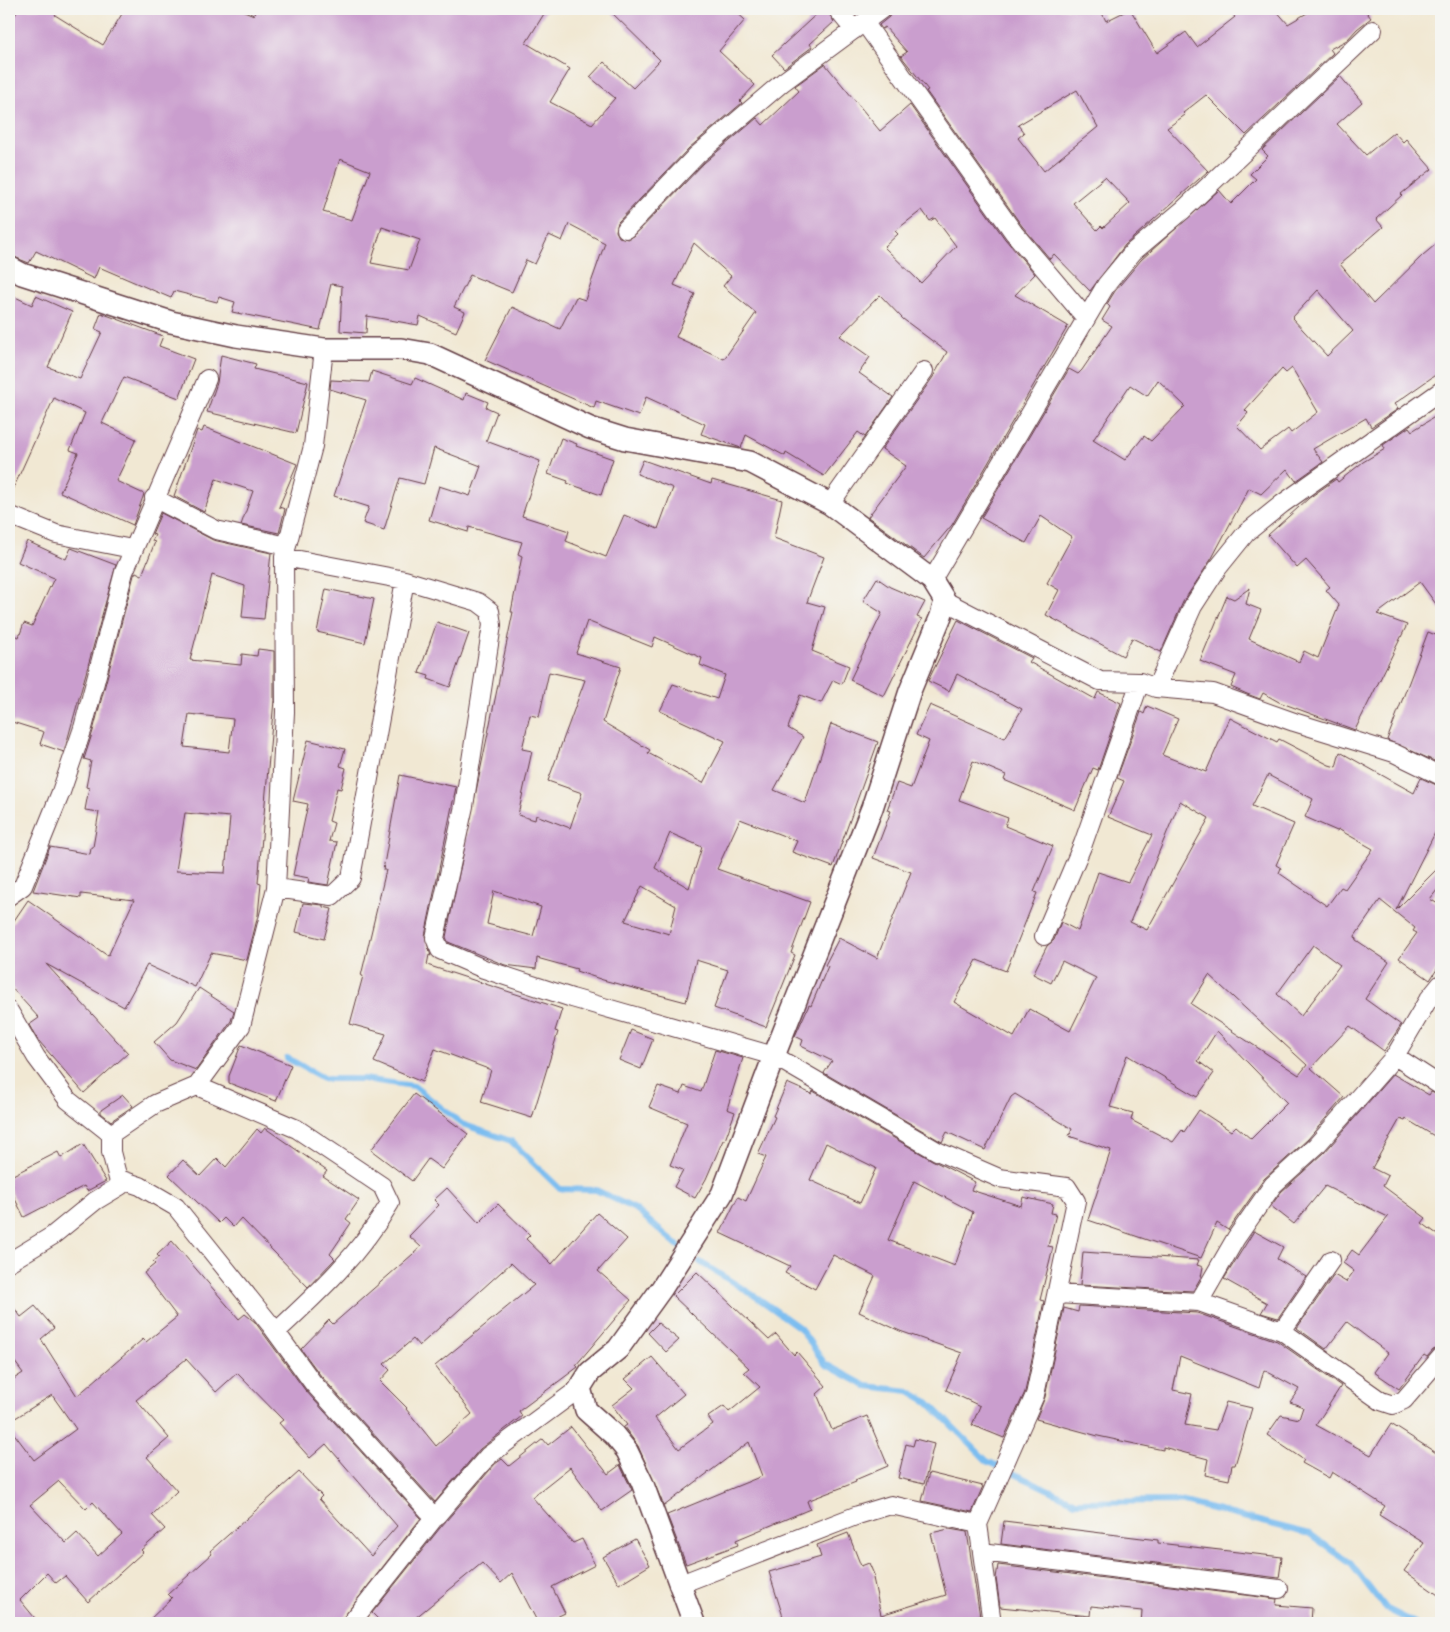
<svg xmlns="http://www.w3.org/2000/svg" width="1450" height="1632" viewBox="0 0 1450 1632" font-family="'IM FELL French Canon',serif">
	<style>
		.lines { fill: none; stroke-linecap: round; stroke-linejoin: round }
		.stream { stroke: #7bbdf0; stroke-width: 6 }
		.building { fill: #ca9ece; fill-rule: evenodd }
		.minor-casing { stroke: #633d44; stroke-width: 20 }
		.tertiary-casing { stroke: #633d44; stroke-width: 24 }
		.minor { stroke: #fff; stroke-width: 18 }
		.tertiary { stroke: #fff; stroke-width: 21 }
	</style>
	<rect width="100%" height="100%" fill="#f6f6f2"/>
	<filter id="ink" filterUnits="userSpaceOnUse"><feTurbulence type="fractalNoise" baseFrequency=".02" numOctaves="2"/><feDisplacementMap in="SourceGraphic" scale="10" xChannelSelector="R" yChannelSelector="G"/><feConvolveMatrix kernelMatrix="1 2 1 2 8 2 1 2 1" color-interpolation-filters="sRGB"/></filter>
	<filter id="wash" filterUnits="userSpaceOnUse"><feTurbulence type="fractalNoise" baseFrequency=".0096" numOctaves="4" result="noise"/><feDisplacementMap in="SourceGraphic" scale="20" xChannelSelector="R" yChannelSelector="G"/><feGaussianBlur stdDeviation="1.12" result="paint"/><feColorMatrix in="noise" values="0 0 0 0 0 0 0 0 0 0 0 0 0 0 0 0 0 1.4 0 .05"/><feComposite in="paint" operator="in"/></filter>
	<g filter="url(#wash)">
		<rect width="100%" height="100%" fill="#f1e8d3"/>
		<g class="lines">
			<path class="stream" d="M287,1058L325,1079H363L414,1086L462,1124L511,1141L560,1189L596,1190L635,1209L682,1249
				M700,1262L758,1298L800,1328L825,1364L866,1386L909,1391L928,1402L987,1461L1075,1502L1180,1501L1310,1534L1351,1564L1385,1608L1415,1623"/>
		</g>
		<g id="blocks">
			<path class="building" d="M19,9H59L55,15L103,45L125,9H239L254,15L255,9H547L526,43L570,69L550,102L592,124L615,98L590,77L604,62L633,88L660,60L608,9H733L745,20L719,51L755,85L740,101L742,103L689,148L618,222L616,231L619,237L628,239L634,236L704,163L757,118L763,125L799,91L795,86L825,64L880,131L910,105L1005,239L1035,274L1015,295L1068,326L952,525L924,558L868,517L906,466L882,449L933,377L947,352L903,319L880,295L840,336L870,357L859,373L893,397L865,437L858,432L824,476L786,453L785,456L746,435L741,448L701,434L705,424L646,397L639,416L596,401L594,408L485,360L512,307L560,329L576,297L585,300L605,243L569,224L562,241L549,235L535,264L526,260L512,292L470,275L454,307L465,312L456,332L420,316L418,325L367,316L366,333L340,331L342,286L331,284L320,330L232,312L235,302L219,297L217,302L174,291L171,298L99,267L94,279L36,251L29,263L9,255V24ZM340,159L370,171L352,220L323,212ZM922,210L930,221L935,218L956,246L921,283L884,247L898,234L895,231ZM382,227L420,240L409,270L371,263ZM694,243L731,276L723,286L756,313L724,359L676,337L695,294L674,285Z
				M822,9H827L834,22L810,44L812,47L784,68L772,55Z
				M892,9H1100L1106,21L1130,9L1157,53L1186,32L1197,47L1235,17L1228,9H1275L1288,24L1314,9H1364L1371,18L1357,29L1347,40L1330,49L1333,53L1246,135L1206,95L1183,113L1185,115L1167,128L1208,171L1125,245L1090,291L1054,254L1050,259L1022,226L926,91L928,90L901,56L907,52L885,27L882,29L879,25L889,17ZM1077,90L1098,127L1044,171L1018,138L1024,133L1018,125ZM1105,177L1130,203L1103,228L1101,226L1097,230L1073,203Z
				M1340,76L1362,102L1337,124L1366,155L1394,132L1403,142L1406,139L1432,169L1401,194L1402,195L1376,219L1383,227L1340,264L1373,304L1423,255L1441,240V371L1394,404L1398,409L1371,427L1366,418L1313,449L1323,462L1296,481L1287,469L1261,494L1249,488L1212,558L1183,602L1161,652L1132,638L1123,656L1046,615L1059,590L1047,583L1072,537L1041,516L1026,543L981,518L1069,369L1078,374L1082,370L1112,326L1102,320L1110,307L1107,304L1115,291L1141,260L1219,190L1231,204L1256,179L1250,174L1268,156L1262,150ZM1318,290L1353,331L1327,356L1292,318ZM1292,368L1318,412L1291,433L1288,429L1260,450L1237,426L1248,413L1245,410L1282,369L1286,373ZM1158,380L1185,406L1151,441L1144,436L1125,460L1093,440L1130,385L1147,396Z
				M9,294L32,305L36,296L72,312L48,367L80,379L102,332L95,329L101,313L163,336L159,346L194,359L179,398L124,377L102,423L136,439L116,481L144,494L133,525L60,492L78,453L70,450L85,413L54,398L9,498Z
				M221,355L256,364L254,369L308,382L296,433L207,412L217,383Z
				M372,371L412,384L415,378L464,400L466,393L488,402L486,407L497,412L486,441L540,461L522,516L569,531L566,541L606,557L624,515L658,529L673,488L637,474L643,460L711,484L712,480L782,500L774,538L824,557L807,602L825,607L812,651L849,666L842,684L833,680L821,703L800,695L788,728L803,737L774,790L805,803L831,724L878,742L833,867L792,852L797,841L740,819L717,869L810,902L791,953L795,955L766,1027L714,1008L728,970L696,960L686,1002L603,980L576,971L577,969L537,958L536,969L505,965L448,942L446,937L513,612H511L522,556L518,554L522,542L469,527L468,532L429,520L439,486L470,496L481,466L434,448L424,484L400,478L384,530L363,523L369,507L334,496L366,400L330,389L331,380L369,382ZM587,621L652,647L655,637L702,658L700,665L725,675L717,699L673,684L660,711L725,741L703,783L648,753L650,750L603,722L621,667L576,653ZM549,672L585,680L548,781L582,793L570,828L536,815L535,820L518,815L532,751L522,749L530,715L539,717ZM670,833L702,847L689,888L655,868ZM642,886L676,906L669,934L625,921ZM494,891L541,907L533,936L487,924Z
				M1441,413V611L1420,582L1377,614L1407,625L1355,730L1279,702L1263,693L1260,699L1247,694L1231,687L1236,675L1200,661L1227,596L1234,599L1250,588L1246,604L1261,610L1249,639L1299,662L1304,651L1318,658L1339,605L1326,590L1330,587L1306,560L1297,568L1268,535L1309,498L1336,479L1338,482L1363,462L1385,449L1383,445L1409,427L1412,431Z
				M204,427L297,464L279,507L285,509L279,533L241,525L253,491L216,479L204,512L174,496L197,430L202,432Z
				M561,438L577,444L576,446L613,459L601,495L567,483L568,481L548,474Z
				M161,513L213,540L271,553L264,619L242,617L245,586L212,575L190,660L241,665L242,654L257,656L258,649L274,651V700L258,883L261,884L258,915L247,960L211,953L195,987L147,965L124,1007L46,964L128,1053L84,1093L38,1040L29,1025L39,1018L9,985V928L28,900L108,956L134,900L81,894V898L33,891L50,847L90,854L91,847H93L99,812L85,810L89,788L86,787L91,761L84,759L93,731L134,575L136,572L142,575L155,542L152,541L155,535L152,534ZM189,714L233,719L229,752L184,747ZM185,813L230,817L225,873L176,871Z
				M27,541L66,559L71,548L116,565L64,752L40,744L44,732L9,721V634L19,637L24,623L32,626L54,578L18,562Z
				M877,578L890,587L925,602L917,617L922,619L884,696L850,680L882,613L863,601Z
				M326,589L374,599L365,643L317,632Z
				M958,620L1032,658L1029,662L1095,699L1098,692L1121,703L1098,770L1093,768L1075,810L1004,780L1006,775L973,761L959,800L1008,818L1005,826L1053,846L1034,892L1037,893L1006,971L977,960L954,1002L1014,1037L1029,1009L1070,1031L1096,978L1062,961L1051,983L1033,974L1047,946L1054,940L1061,922L1078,931L1098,872L1128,882L1152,835L1108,817L1124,781L1117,778L1141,712L1144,714L1147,706L1178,719L1162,755L1206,772L1230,718L1277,742L1279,739L1329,765L1336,767L1340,752L1414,793L1421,778L1441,787V821L1396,910L1441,865V885L1430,899L1441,906V963L1430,980L1399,958L1417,933L1413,931L1415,928L1380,900L1355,936L1356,940L1389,962L1365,999L1401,1025L1384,1051L1350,1026L1311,1068L1344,1097L1308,1139L1264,1179L1228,1230L1217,1223L1201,1258L1088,1220L1111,1150L1069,1136L1072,1129L1015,1094L1011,1097L985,1150L947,1132L942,1142L824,1073L832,1061L801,1046L803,1040L795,1036L809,1005L811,1006L828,966L825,965L839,938L877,958L911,872L873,858L891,811L887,810L897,783L911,788L929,741L916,735L930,705L1005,738L1022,709L957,674L949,691L928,681ZM1268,775L1313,799L1305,817L1337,831L1338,829L1373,849L1345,889L1341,887L1327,906L1279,873L1281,868L1276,865L1294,824L1252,806ZM1180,801L1209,818L1147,930L1130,922ZM1313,945L1340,965L1301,1016L1277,994ZM1209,975L1307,1065L1299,1075L1191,1004ZM1217,1031L1287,1103L1251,1139L1236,1126L1231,1131L1199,1110L1184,1132L1182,1130L1173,1142L1131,1120L1133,1113L1110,1107L1127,1055L1197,1097L1214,1073L1198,1061Z
				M437,622L469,633L450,687L428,679L429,676L419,673Z
				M1428,632L1441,637V764L1387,740Z
				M308,740L345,749L340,766L346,768L341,789L337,788L329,821L334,823L329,841L337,842L328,885L308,882L309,878L293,875L308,804L293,801Z
				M400,775L456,787L425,936L431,956L429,955L427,965L562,1009L555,1031L558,1032L532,1118L481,1102L491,1070L435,1049L422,1082L374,1062L386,1034L350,1024L363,976H361L386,870H383Z
				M303,903L323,905V907L332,909L324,939L296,932Z
				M199,988L234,1011L231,1021L196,1070L170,1060L154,1042L177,1022Z
				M631,1030L653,1039L641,1069L619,1060Z
				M241,1045L291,1065L276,1101L229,1083V1076Z
				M715,1050L743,1058L727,1109L735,1112L725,1140H723L706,1179L695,1198L674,1187L683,1170L670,1165L687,1123L649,1107L658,1086L681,1094L684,1086L701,1092Z
				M1393,1074L1429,1095L1431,1092L1441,1096V1140L1406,1119L1405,1121L1400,1119L1372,1168L1388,1176L1383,1186L1426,1218L1422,1223L1441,1237V1347L1433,1350L1427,1357L1424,1355L1399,1389L1374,1372L1388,1353L1347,1322L1326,1349L1297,1328L1334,1275L1346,1282L1354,1271L1343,1263L1352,1250L1359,1255L1388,1217L1325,1186L1294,1224L1271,1206L1281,1192L1324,1153Z
				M787,1083L812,1094L813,1091L932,1160L975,1182L971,1190L1021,1206L1023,1197L1053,1204L1051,1213L1056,1214L1048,1246L1053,1247L1040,1300L1044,1301L1025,1392L1004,1438L972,1425L980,1406L946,1390L962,1353L900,1331L859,1312L875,1276L833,1255L815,1289L785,1273L790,1266L720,1233L738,1197L746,1201L766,1157L758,1154L775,1117L773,1116ZM826,1143L876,1168L860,1203L810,1180ZM914,1181L973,1212L955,1266L888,1240Z
				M414,1094L468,1134L442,1169L428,1159L412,1181L371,1150Z
				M123,1095L133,1106L111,1121L101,1113V1110Z
				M265,1128L327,1171L323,1176L359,1200L346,1219L351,1223L330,1254L335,1259L308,1287L241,1218L233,1227L224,1218L219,1223L169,1175L183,1160L200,1176L217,1158L226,1167L257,1129L261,1133Z
				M83,1144L106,1181L87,1191L84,1186L24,1217L9,1187V1177L58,1152L61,1158Z
				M447,1188L479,1223L498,1204L530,1235L526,1239L552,1264L597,1213L627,1239L598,1271L631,1300L576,1365L578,1367L519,1411L522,1416L480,1449L435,1502L321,1376L301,1349L329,1320L333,1324L421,1247L409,1236L439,1205L434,1200ZM511,1263L534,1285L435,1366L472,1414L436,1446L406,1409L407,1408L380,1381L390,1370L384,1364L413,1339L419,1346Z
				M1254,1231L1283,1247L1277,1259L1306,1277L1278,1318L1261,1313L1267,1303L1224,1279Z
				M172,1241L239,1319L245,1314L255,1322L305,1390L421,1518L339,1623H146L172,1598L168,1594L212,1554L210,1551L299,1472L322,1496L319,1499L371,1556L397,1526L326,1444L310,1458L279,1423L283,1420L237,1373L216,1392L186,1359L136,1400L169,1438L147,1457L177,1491L152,1515L165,1529L141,1550L143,1552L88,1602L65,1576L56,1583L47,1573L20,1600L39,1623H9V1427L34,1460L76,1429L52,1395L9,1422V1382L23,1373L9,1354V1301L21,1317L35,1306L54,1328L41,1339L77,1396L143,1339L146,1342L177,1317L144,1273L155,1264L153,1262L159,1257L157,1255ZM59,1481L86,1509L93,1502L122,1534L98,1556L77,1533L66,1543L30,1505Z
				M1083,1252L1199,1260L1197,1265L1203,1267L1201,1277L1193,1291L1080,1285Z
				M697,1272L769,1340L776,1334L794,1355L797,1352L826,1386L817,1394L832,1430L867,1416L888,1466L855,1480L856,1482L807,1501L810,1509L736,1540L738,1545L686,1564L667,1515L762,1476L749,1442L664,1506L638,1446L624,1427L627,1425L612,1405L634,1388L625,1379L652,1357L684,1394L655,1418L679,1449L713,1424L708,1417L724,1406L729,1412L760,1387L744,1372L749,1368L673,1296Z
				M1079,1306L1197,1313L1277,1341L1341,1386L1316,1425L1371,1455L1391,1424L1441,1456V1597L1404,1571L1424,1543L1379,1515L1385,1506L1332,1472L1329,1478L1302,1463L1304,1460L1267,1435L1281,1415L1299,1419L1303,1407L1290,1402L1299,1389L1264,1370L1259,1388L1180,1356L1173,1390L1192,1394L1185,1425L1216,1430L1226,1402L1252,1408L1235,1465H1232L1229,1480L1205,1475L1208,1459L1163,1447V1450L1098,1436L1036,1419L1045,1397L1064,1308L1078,1312Z
				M658,1323L679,1340L666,1352L648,1333Z
				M571,1427L608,1474L620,1465L632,1490L602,1511L570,1467L532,1497L573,1543L582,1539L595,1565L552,1587L565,1613L544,1623H538L512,1573L501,1583L482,1563L409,1623H382L372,1613L440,1528L495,1464L502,1459L509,1466L543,1439L548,1445Z
				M915,1439L934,1444L924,1484L898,1478L906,1444L913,1446Z
				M929,1473L983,1486L972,1512L922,1501Z
				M1004,1521L1158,1540V1543L1282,1557L1279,1578L1001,1544Z
				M949,1529L967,1532L980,1617L956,1623H785L769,1572L821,1557L817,1545L848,1533L861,1566L869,1563L875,1577L873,1578L881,1615L946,1595L931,1533Z
				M635,1539L650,1565L619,1584L603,1557Z
				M998,1565L1277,1599L1276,1605L1312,1608L1311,1623H1141L1142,1611L1091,1606L1090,1616L1000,1607L996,1578Z"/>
		</g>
	</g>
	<g filter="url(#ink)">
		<use href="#blocks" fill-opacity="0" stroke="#633d44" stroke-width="1"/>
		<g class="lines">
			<g class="minor-casing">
				<path id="minor" d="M837,9L854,30
					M864,22L1014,233L1085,317
					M626,229L697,155L783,82L882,9
					M154,498L216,530L287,546
					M830,504L924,371
					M9,515L56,534L132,549
					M284,557L405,580L478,602L490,611L492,625L464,806L435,938L440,950L484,969L572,998L774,1056L937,1151L999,1178L1067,1187L1076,1201L1035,1395L978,1524L992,1623
					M932,580L1106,285L1133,252L1183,210L1373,30
					M945,601L1100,681L1140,682L1156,688L1213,693L1294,722L1394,753L1441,776
					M1156,688L1193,606L1217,569L1246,533L1282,504L1441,391
					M276,888L332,896L351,878L405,580
					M9,896L23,886L61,792L83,728L124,572L207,379
					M1044,936L1083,844L1140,682
					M9,1011L36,1057L68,1100L111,1134
					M1395,1056L1441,1086
					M197,1086L297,1129L382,1186L390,1203C361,1253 318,1293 276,1332
					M111,1134L155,1104L197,1086L241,1026L276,888L285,712L284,557L313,446L324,349
					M119,1179L140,1186L176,1207L270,1324L313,1383L435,1518
					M9,1262L52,1236L95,1201L120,1186L111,1152V1134
					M1057,1294L1199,1302L1282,1331L1381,1401L1393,1405L1404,1400L1441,1357
					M1199,1302L1236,1238L1273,1185L1316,1146L1395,1056L1428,1000L1441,984
					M1282,1331L1331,1260
					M982,1552L1279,1589
					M678,1585L858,1515L891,1505L978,1524
					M351,1623L432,1521L488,1456L580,1388"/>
			</g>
			<g class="tertiary-casing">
				<path id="tertiary" d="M9,267L22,274L171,322L236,336L324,349H401L430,354L590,428L625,439L750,462L830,504L932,580L945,601L941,616L910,691L872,808L774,1056L722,1194L662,1288L618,1349L590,1372L580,1388L586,1410L614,1435L627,1451L642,1482L694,1623"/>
			</g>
			<use href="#minor" class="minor"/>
			<use href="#tertiary" class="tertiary"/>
		</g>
	</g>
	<rect width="1450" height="1632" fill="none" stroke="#f6f6f2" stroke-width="30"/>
</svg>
